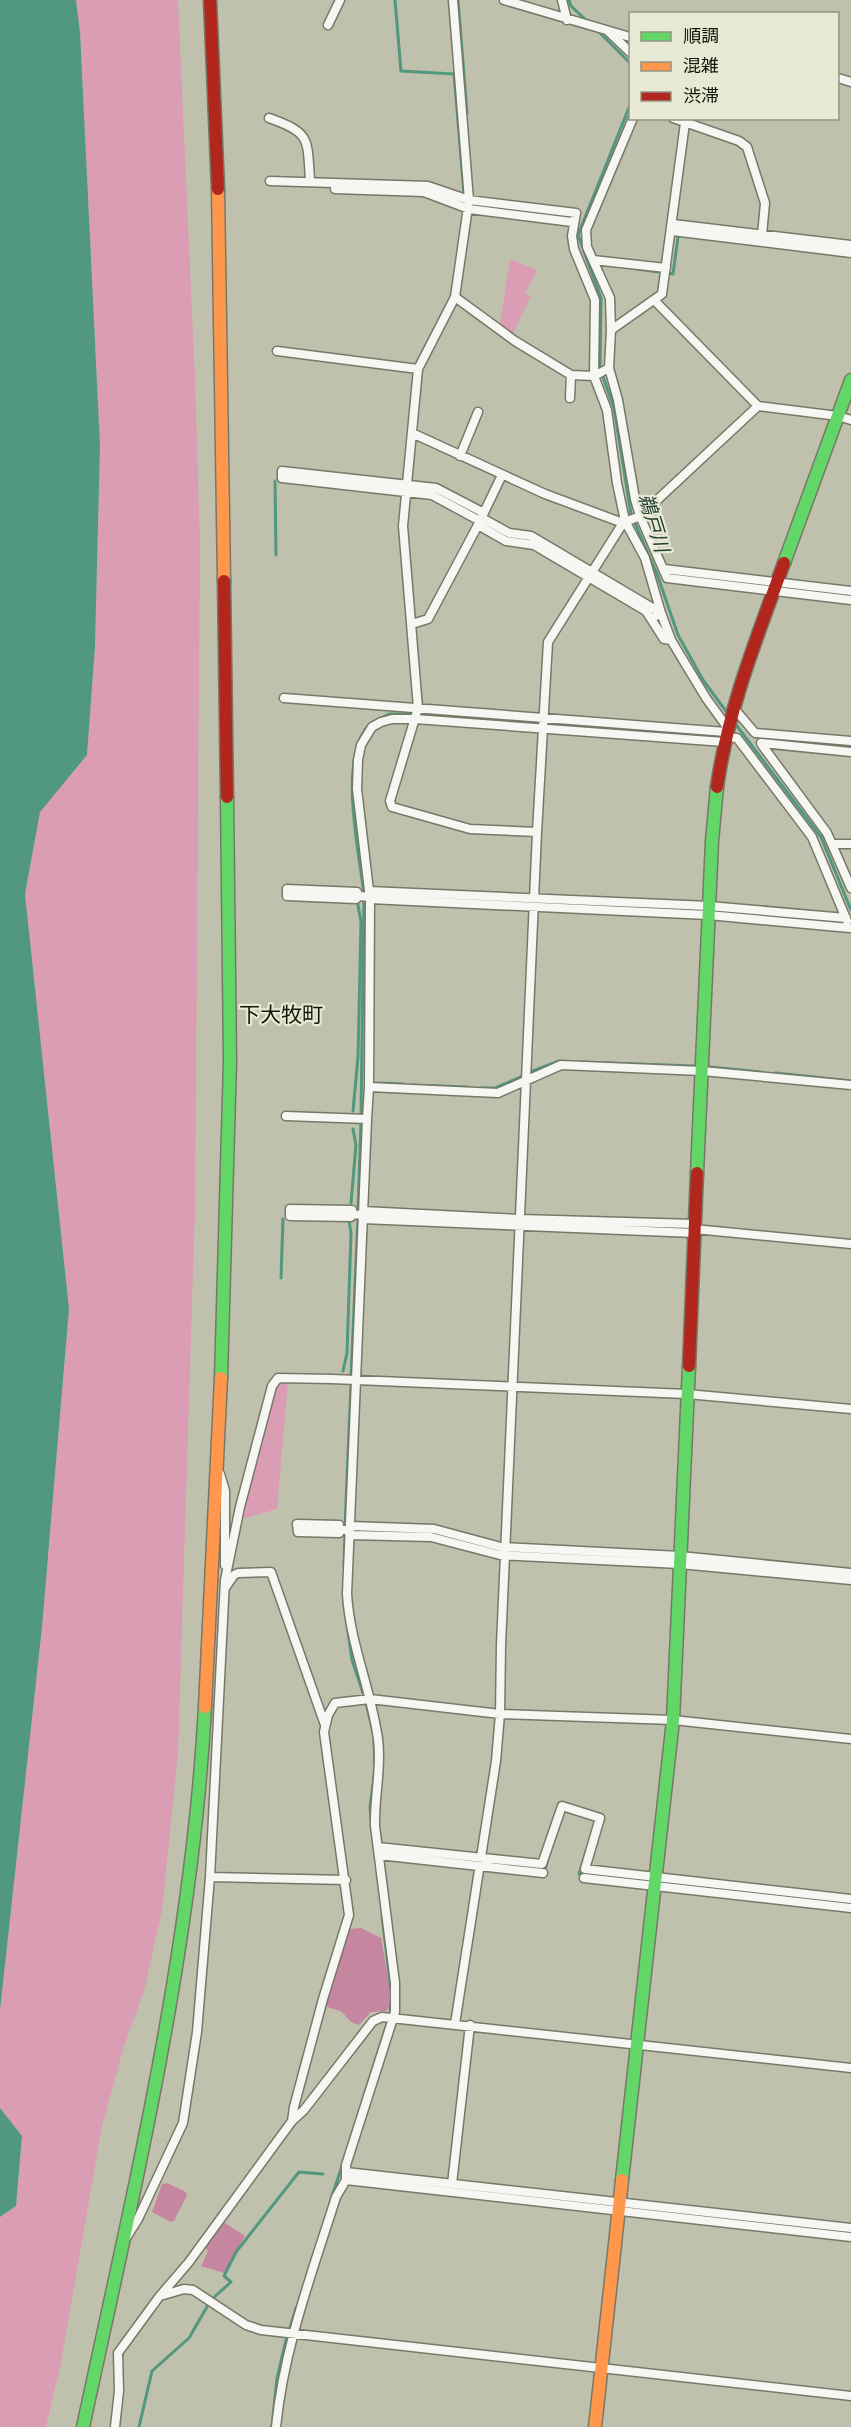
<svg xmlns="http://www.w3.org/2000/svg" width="851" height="2427" viewBox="0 0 851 2427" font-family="'Roboto Serif','Noto Sans JP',serif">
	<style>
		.green { fill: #da9db3 }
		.forest { fill: #c7869f }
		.water { fill: #51987e }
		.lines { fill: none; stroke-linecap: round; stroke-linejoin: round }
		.stream { stroke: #51987e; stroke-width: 3 }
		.street-casing { stroke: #777868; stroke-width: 11 }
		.fast-casing { stroke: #777868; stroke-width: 15 }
		.slow-casing { stroke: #777868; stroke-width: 15 }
		.jam-casing { stroke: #777868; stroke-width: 15 }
		.street { stroke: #f6f6f3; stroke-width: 8 }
		.fast { stroke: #63d668; stroke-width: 12 }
		.slow { stroke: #ff974d; stroke-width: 12 }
		.jam { stroke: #b3261e; stroke-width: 12 }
		.labels { text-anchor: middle; stroke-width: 4.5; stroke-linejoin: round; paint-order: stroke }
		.water-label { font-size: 20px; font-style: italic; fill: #244036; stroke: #e8e9d5 }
		.quarter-label { font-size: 21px; fill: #141406; stroke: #e8e9d5 }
	</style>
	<rect width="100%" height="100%" fill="#c0c1ac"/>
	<path class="green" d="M76,0H178L195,380L200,543L195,1208L178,1753L162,1911L144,1991L124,2046L102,2126L61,2362L46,2427H0V2217L16,2206L22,2136L0,2108V2010L42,1627L69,1309L25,894L39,812L87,755L95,646L100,445L80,32Z
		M510,259L537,270L525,293L531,296L513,333L500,324Z
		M288,1382L277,1509L241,1519L273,1390L278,1384Z"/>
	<path class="forest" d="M361,1928L381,1938L389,1983V2008L386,2011L371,2012L359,2025L351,2022L342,2012L325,2006L346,1934L349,1929Z
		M167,2183L186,2192L187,2195L174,2221L171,2222L152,2212L162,2184Z
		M222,2221L245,2236L224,2273L201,2266L208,2251L204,2246Z"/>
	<path class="water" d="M0,0H76L80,32L100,445L95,646L87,755L40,812L25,894L69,1309L42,1627L0,2010Z
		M0,2108L22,2136L16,2206L0,2217Z"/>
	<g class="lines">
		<path class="stream" d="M395,0L401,71L454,74L464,194
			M458,0L467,113
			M569,0L571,6L587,21
			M596,29L630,63
			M630,105L578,235L601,298L600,368L614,408L631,514L657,574L678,635L703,680L728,714
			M496,208L571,217
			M637,269L659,272
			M669,273L673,274L678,237
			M275,481L276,555
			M748,584L766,585
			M801,590L851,596
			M419,715L538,723
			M373,722L389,714H411
			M734,722L821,837L851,910
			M546,723L715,736
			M802,743L851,747
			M364,894C359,850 338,761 368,726
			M651,908L701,910
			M715,911L773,917
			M581,1062L694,1066
			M710,1067L761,1072
			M533,1071L559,1061
			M776,1073L851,1081
			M378,1083L404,1084
			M412,1085L468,1087
			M480,1088H495L521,1077
			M353,1111L358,1057L361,922L358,905
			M361,1116L364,899
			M351,1203L356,1145L353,1129
			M358,1211L361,1122
			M281,1278L283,1219
			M343,1371L347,1353L351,1233L349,1220
			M351,1377L358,1217
			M345,1527L351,1384
			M355,1530L398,1532
			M344,1566L345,1532
			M344,1603L352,1660L363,1693
			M366,1703L372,1728
			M371,1820L370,1807L375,1770L374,1740
			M514,1866L545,1869L548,1859
			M586,1874H579L586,1852
			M665,1883L851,1904
			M382,1916L391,1990
			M390,2013L391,2002
			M364,2096L387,2024
			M332,2196L343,2163
			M672,2213L851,2232
			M212,2299L231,2282L224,2276L236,2252L299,2172L323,2174
			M290,2328L296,2308
			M139,2427L152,2371L189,2338L208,2305
			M272,2427L277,2378L287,2336"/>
		<g class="street-casing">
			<path id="street" d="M453,0L469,200L455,297L418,369L403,526L418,708L390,801L392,807L470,829L537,832
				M504,0L630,37
				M562,0L567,20
				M328,25L340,0
				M609,32L630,52
				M838,78L851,82
				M269,118C311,133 307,138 310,180
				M633,118L586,230L587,247L610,298L611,330L609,368L618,400L635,499L640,516L667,578L851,600
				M673,118L739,141L747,147L765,203L762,235
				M270,181L428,186L469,200L576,213L572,236L574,249L595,300L594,376L607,410L617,483L625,521L645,558L661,613
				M335,189L424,192L469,209L572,222
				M673,224L851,245
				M672,231L851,253
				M593,260L666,268
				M455,297L515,341L571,375L594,376L609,368
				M654,300L758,406
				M611,330L662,294L685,123
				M277,351L418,369
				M570,398L571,375
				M412,433L545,494L623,523
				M460,456L478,412
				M482,518L509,533L531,536L661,613
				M480,521L432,495L282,478V471L436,488L484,513
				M478,525L506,541L534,545L646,611L664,639L671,640L706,698L727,727
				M664,569L851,591
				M656,616L661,613L671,640
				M412,624L428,619L478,525L502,475
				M284,698L726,732
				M733,707L755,733L851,741
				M725,737L737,738L812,837L847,921
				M761,743L851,752
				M762,745L827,833L851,888
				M833,844H851
				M369,891L709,906L846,918
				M359,896L356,899L287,896V889L357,892L359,896L370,897
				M370,899L708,915L850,928
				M369,1087L370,899L357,789L358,760L361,745L372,727L381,722L392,719H415L724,742
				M286,1116L367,1119L369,1087L498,1093L561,1065L702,1071L851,1085
				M363,1211L520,1219L694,1224
				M352,1214L351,1217L290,1216V1209L352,1210V1214L363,1215
				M363,1219L694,1233
				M694,1229L851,1244
				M220,1474L225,1491V1565
				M350,1526L434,1529L501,1547L680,1556L851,1573
				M339,1530V1533L298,1532L297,1524L339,1525V1530H350
				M350,1535L431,1537L500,1555L680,1564L851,1580
				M225,1588L234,1575L238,1573L271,1572L325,1725
				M378,1847L542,1864L562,1806L600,1818L585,1869L851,1899
				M379,1855L543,1873
				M210,1877L346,1880
				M584,1878L851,1908
				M455,2024L496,1761L500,1714L501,1645L537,832L548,642L623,523L640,516L758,406L838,416L851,420
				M292,2121L294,2107L323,1999L349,1915L324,1732L328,1715L335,1703L370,1699L500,1714L673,1720L851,1739
				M346,2172L851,2228
				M346,2180L851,2237
				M452,2184L470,2025
				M126,2238L138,2219L183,2123L197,2032L210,1877L225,1580L240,1507L272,1386L278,1378L332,1379L687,1394L851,1409
				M160,2296L184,2289L193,2290L246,2325L261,2330L851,2396
				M115,2427L119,2391L118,2353L159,2297L189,2262L292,2121L304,2110L373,2021L382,2017L851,2068
				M276,2427C284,2347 312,2273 336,2197L346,2180V2165L395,2012V1983L375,1826C374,1797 382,1768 378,1739C371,1689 350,1644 347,1594L367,1119"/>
		</g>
		<g class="fast-casing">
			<path id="fast" d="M784,563L851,380
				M697,1173L712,841L717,787
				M221,1378L230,1061L227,797
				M622,2180L673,1720L689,1366
				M83,2427C134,2189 192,1950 205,1707"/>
		</g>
		<g class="slow-casing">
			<path id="slow" d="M218,189L224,581
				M205,1707L221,1378
				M595,2427L622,2180"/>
		</g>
		<g class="jam-casing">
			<path id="jam" d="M210,0L218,189
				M224,581L227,797
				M717,787C728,709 757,637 784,563
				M689,1366L697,1173"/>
		</g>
		<use href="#street" class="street"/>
		<use href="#fast" class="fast"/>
		<use href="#slow" class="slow"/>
		<use href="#jam" class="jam"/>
	</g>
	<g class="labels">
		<g class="water-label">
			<text transform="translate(654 523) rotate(73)" y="7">鵜戸川</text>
		</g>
		<g class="quarter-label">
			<text x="281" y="1022">下大牧町</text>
		</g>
	</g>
	<rect x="629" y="12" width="210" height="108" fill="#e8e9d5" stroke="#939482" stroke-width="1.5"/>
	<rect x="641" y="32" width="30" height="9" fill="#63d668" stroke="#939482" stroke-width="1.5"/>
	<text x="683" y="42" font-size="18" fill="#141406">順調</text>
	<rect x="641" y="62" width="30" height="9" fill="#ff974d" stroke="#939482" stroke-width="1.5"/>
	<text x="683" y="72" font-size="18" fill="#141406">混雑</text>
	<rect x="641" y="92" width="30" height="9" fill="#b3261e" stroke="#939482" stroke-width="1.5"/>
	<text x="683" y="102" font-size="18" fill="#141406">渋滞</text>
</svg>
